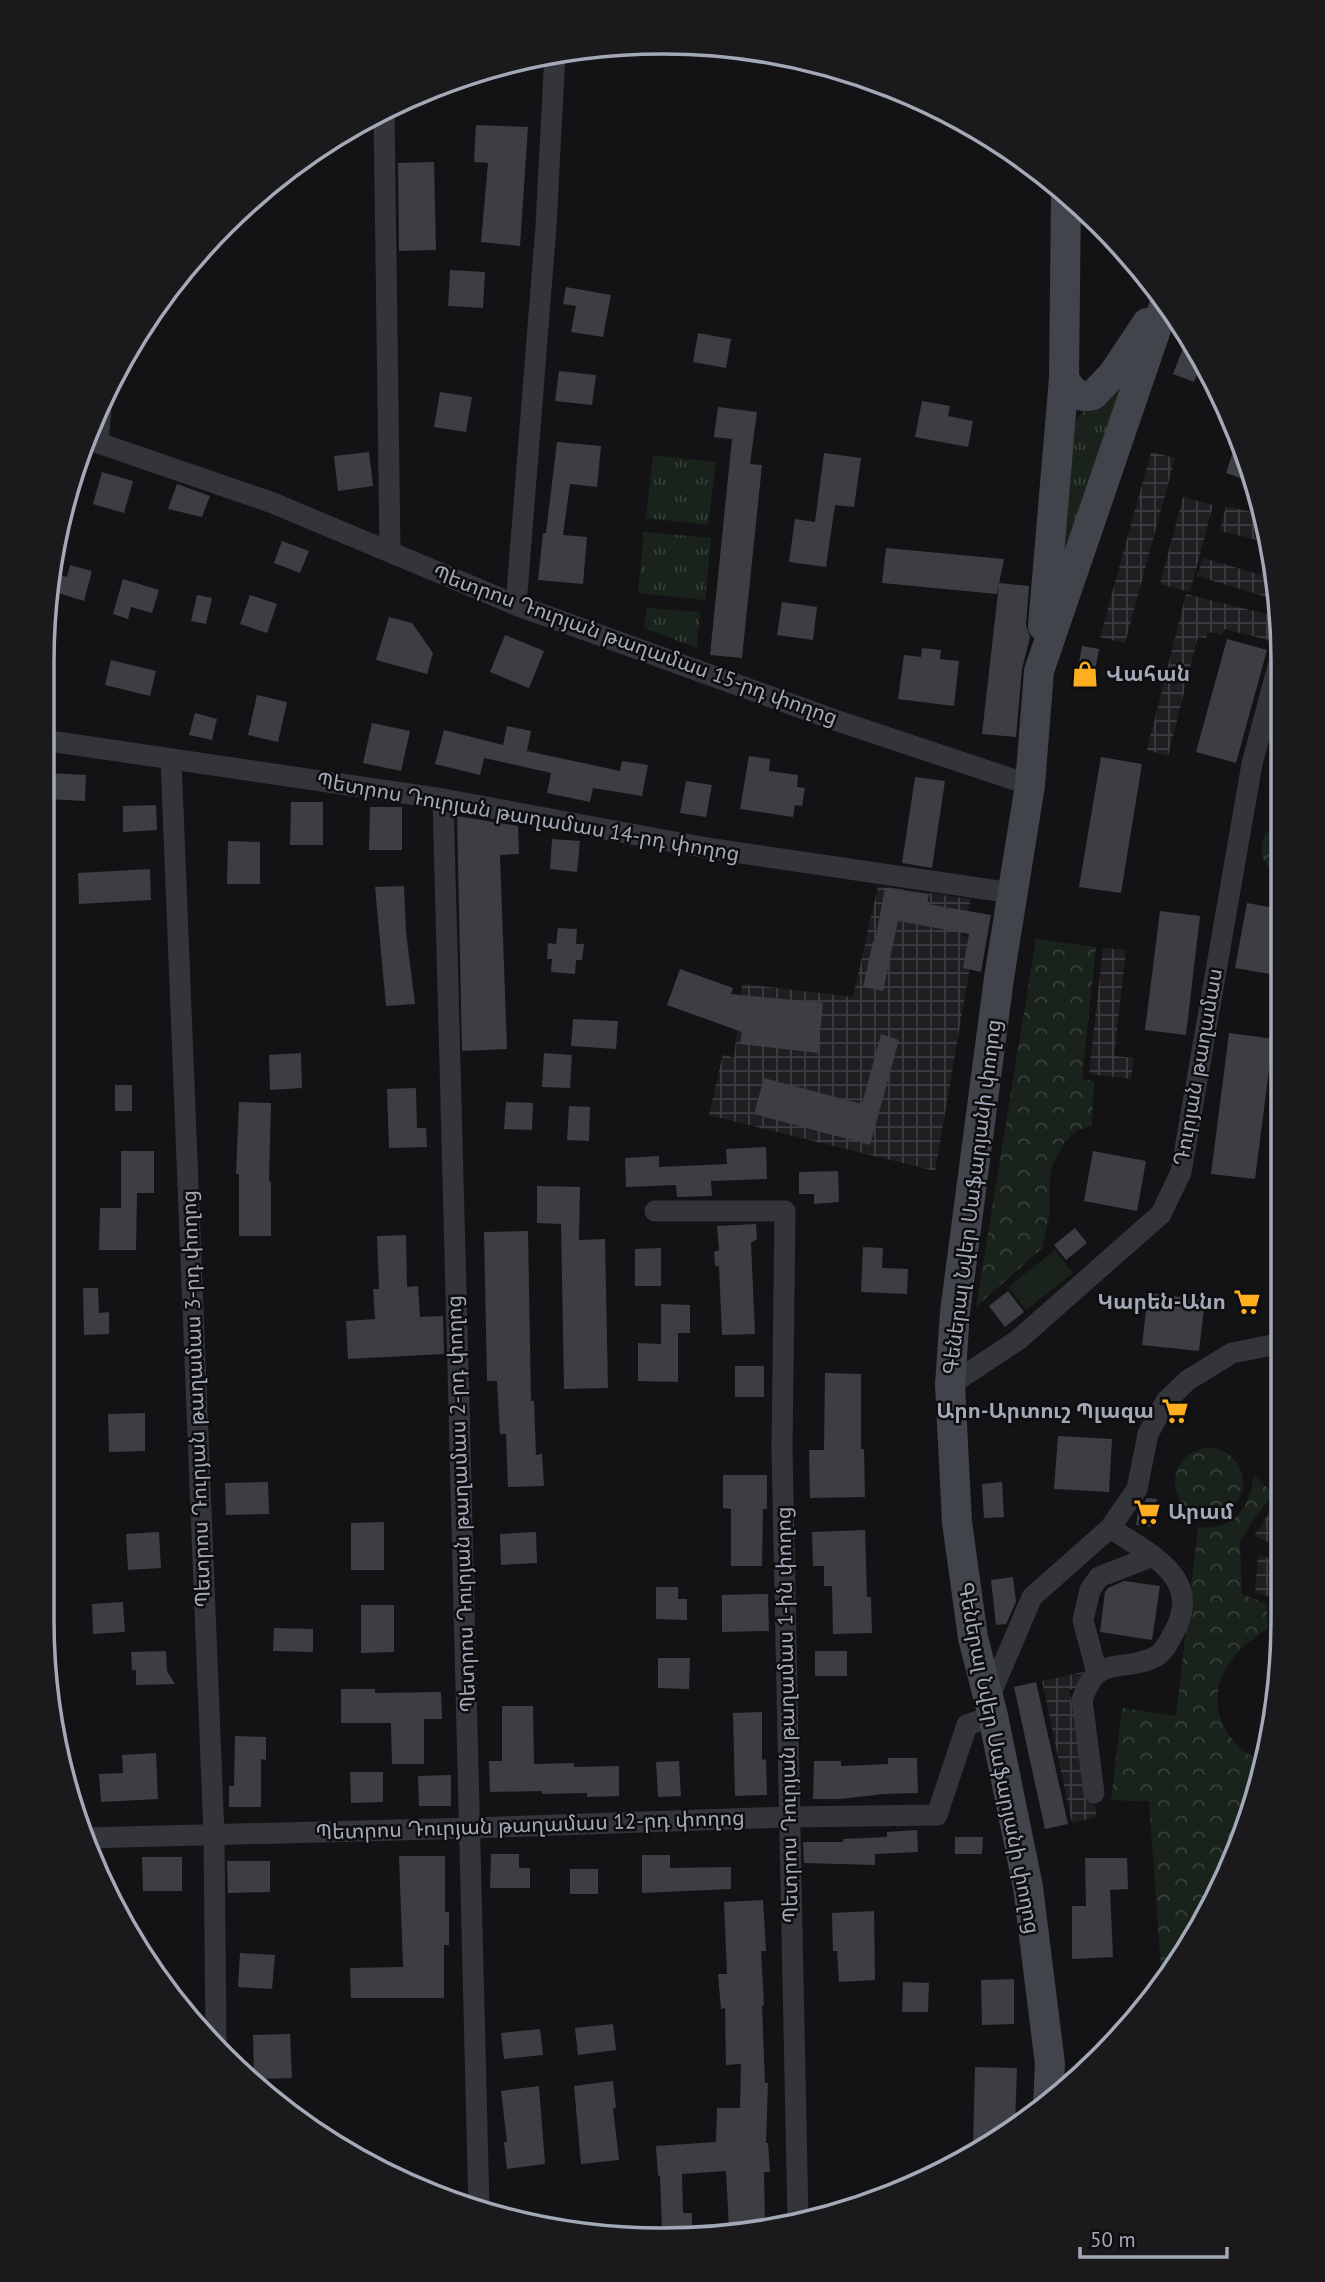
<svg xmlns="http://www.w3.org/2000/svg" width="1325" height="2282" viewBox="0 0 1325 2282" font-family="'PT Sans','Noto Sans Armenian',sans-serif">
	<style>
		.industrial { fill: url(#industrial-grid) }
		.grass { fill: url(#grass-tufts) }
		.forest { fill: url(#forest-crowns) }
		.pitch { fill: #1a231b }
		.building { fill: #3c3e43 }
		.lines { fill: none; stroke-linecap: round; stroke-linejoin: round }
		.street { stroke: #33353a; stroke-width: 21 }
		.secondary { stroke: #41444a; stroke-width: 30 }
		.labels { text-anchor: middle; stroke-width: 5; stroke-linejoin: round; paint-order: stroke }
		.street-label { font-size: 21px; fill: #a3a9b7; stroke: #0e0e10 }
		.poi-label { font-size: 21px; font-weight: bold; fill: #a3a9b7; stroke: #0e0e10; text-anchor: start }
		.rim { fill: none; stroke: #a3a9b7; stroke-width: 3.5 }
	</style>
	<defs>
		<pattern id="industrial-grid" width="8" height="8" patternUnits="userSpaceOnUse" patternTransform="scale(1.75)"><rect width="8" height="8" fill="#1f1f22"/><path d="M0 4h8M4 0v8" fill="none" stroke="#3c3d40"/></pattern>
		<pattern id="grass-tufts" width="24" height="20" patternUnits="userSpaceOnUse" patternTransform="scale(1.75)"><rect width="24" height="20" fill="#1a231b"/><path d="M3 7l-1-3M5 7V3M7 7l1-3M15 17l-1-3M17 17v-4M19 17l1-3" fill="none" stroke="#38403a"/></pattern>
		<pattern id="forest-crowns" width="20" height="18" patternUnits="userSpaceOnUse" patternTransform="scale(1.75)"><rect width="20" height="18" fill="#1a231b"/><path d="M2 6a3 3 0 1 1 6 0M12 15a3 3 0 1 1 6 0" fill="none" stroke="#38403a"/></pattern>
	</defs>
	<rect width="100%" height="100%" fill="#131315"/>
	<path class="industrial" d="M1151,452L1175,458L1125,643L1100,637Z
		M1183,497L1213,505L1190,592L1160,584Z
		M1226,506L1260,514L1266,542L1220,531Z
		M1203,558L1261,575L1266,559H1269L1277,600L1197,576Z
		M1186,594L1278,617L1272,641L1224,629L1222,635L1208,632L1206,638L1198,637L1168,756L1147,750Z
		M878,886L971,899L962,936L975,938L935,1171L709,1115L723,1054L734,1058L742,984L853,997Z
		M1103,948L1126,950L1114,1056L1134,1058L1131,1079L1089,1074Z
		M1275,1504L1282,1507V1548L1254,1536Z
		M1258,1554L1282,1564V1599L1255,1593Z
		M1083,1672L1086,1686L1069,1690L1097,1817L1072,1823L1042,1681Z"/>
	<path class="grass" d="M1133,355L1059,574L1075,420L1108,389Z
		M653,455L716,462L708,525L646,518Z
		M644,532L711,538L705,600L638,593Z
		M647,608L700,612L697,648L644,628Z"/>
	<path class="forest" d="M1282,823V875C1263,869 1257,852 1265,834Z
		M1036,939L1096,947L1082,1079L1094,1081L1092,1126L1077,1130L1064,1143L1053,1164L1050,1179V1213L1042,1248L976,1307Z
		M1175 1482a34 34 0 1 1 68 0a34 34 0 1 1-68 0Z
		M1254,1475L1274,1494L1254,1519L1240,1541L1242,1594L1267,1604L1268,1628C1254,1638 1241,1647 1231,1661C1203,1698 1221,1744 1262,1761L1250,1819L1179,1964L1162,1981L1149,1801L1111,1800L1122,1708L1176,1716L1198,1527C1235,1531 1249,1509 1254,1475Z"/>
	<path class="pitch" d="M1055,1250L1073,1273L1026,1310L1008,1287Z"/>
	<path class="building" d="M476,125L528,127L520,246L481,242L488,163L474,162Z
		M434,162L436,250L399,251L398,163Z
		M450,270L485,272L483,308L448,306Z
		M566,287L611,295L603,337L571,332L576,306L563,304Z
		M698,333L731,339L726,368L693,362Z
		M1188,336L1203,360L1194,382L1173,374Z
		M559,371L596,375L592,405L555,401Z
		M440,392L472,397L466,432L434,427Z
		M922,401L950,406L948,416L973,421L968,447L915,437Z
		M718,407L757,412L750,464L762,465L742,658L710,655L732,439L714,437Z
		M1238,437L1250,463L1254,483L1226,473Z
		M557,442L601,446L597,487L570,484L563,535L587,537L583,584L538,580L543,533H546Z
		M369,452L373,486L338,491L334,456Z
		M824,453L861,458L854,507L835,505L826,567L789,562L795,519L815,522Z
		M102,472L133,481L124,513L93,504Z
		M177,484L210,496L202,517L168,509Z
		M282,541L309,551L300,573L274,563Z
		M886,548L1004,559L999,583L1029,586L1026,625L1030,637L1022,669L1016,737L982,734L999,584L997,594L882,583Z
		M70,565L92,571L84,601L55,592L60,575L67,577Z
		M123,579L159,590L152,613L131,607L128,619L113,614Z
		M197,595L212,598L206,624L191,621Z
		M250,595L277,604L267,633L240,624Z
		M782,602L817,607L813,640L777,635Z
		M389,617L412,623L433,653L427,674L376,660Z
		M505,635L544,651L529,688L490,672Z
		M1227,639L1267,650L1236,763L1196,752Z
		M1082,646L1099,649L1092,687L1075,684Z
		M922,648L941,650L940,659L959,661L954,706L898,699L904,655L921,657Z
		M111,660L156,671L150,696L105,685Z
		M257,695L287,702L278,742L248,735Z
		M195,713L217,719L212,740L189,735Z
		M372,723L410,731L401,771L363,763Z
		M507,726L531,731L527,751L620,771L622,761L648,765L642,796L593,788L590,802L547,793L551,773L484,758L480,775L435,764L444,730L503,745Z
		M749,756L770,759L769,771L798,775L797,787L805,788L802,806L795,805L793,817L740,809Z
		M1101,757L1142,764L1121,893L1079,887Z
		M49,773L86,775L85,801L47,799Z
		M915,777L945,781L932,868L902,863Z
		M686,781L712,785L706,817L680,813Z
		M291,802H323V845H290Z
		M156,805L157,830L123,832V806Z
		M370,807H402V850H369Z
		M457,816L518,826L519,854L500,855L507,1049L462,1051Z
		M552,839L580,841L577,872L550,869Z
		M228,841L260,842V884H227Z
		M150,869L151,900L79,904L78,873Z
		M404,886L406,932L415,1004L386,1006L375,887Z
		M885,888L929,894L927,904L991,915L981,972L963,968L969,934L898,921L883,991L863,987L873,941L875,942Z
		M1247,903L1281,909L1270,974L1235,968Z
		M1160,911L1200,916L1186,1035L1145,1030Z
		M558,928L577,929L576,944H584L582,960H576L575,974L551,972L552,959H547L548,943L556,944Z
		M680,969L733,988L731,994L823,1003L818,1053L740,1044L742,1032L667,1005Z
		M573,1019L618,1021L616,1049L571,1046Z
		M1229,1033L1273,1039L1255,1179L1211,1174Z
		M881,1034L899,1040L870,1145L754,1114L764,1078L862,1104Z
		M301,1053L302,1088L270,1090L269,1055Z
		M544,1053L572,1055L570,1088L542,1087Z
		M115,1085H132V1111H115Z
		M416,1088L417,1128H426L427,1147L389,1148L387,1089Z
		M239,1102L271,1103L269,1181L271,1182V1236H239V1174H236Z
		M506,1102L533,1103L532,1130L504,1129Z
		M569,1106L590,1107L589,1141L567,1140Z
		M766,1147L767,1179L711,1181L712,1196L677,1197L676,1185L626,1187L625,1158L659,1156V1167L727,1164L726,1149Z
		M121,1151H154V1193H137L136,1250H99L100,1208H121Z
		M1093,1151L1146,1161L1137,1211L1084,1201Z
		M838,1171L839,1202L814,1204V1194H799V1172Z
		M537,1186L580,1187L579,1240L605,1239L608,1388L564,1389L561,1224L537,1223Z
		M756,1224L757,1239L751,1243L755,1334L722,1335L719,1266H715L714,1252L719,1250L717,1226Z
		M1075,1228L1087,1243L1066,1260L1054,1245Z
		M528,1231L531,1401H534L536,1455L542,1454L544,1486L508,1487L506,1434H500L497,1381H487L484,1232Z
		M406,1235L407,1287L418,1286L420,1317L443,1316L444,1354L348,1359L346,1321L375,1319L373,1289H379L377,1236Z
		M863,1247L883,1248L882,1268L908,1269L907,1294L861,1292Z
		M661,1248V1286H635V1249Z
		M83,1288H98L99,1313L109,1312V1334L84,1335Z
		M1008,1291L1024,1312L1005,1327L989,1306Z
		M1148,1293L1205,1300L1199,1351L1142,1345Z
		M661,1304L690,1305V1333H678V1382L638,1381V1343L661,1344Z
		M735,1366H764V1397H735Z
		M825,1373L861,1374V1449H864L865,1497L810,1498L809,1450H824Z
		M145,1413V1451L109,1452L108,1414Z
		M1058,1436L1112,1439L1109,1492L1054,1489Z
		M723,1475H767V1509H763L762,1566H731V1509L723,1508Z
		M268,1482L269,1514L226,1515L225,1483Z
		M1002,1482L1004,1517L984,1518L982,1484Z
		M1147,1498L1157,1499L1154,1527L1136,1525L1138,1511Z
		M384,1522V1570H351V1523Z
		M865,1530L867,1597H871L872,1633L833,1634L832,1586H824V1566H813L812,1532Z
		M159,1532L161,1568L128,1570L126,1534Z
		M536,1532L537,1563L501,1565L500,1534Z
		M1013,1577L1016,1602L1006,1624L996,1625L991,1580Z
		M1124,1581L1160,1586L1152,1640L1100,1632L1105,1592L1108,1588Z
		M656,1587H678V1599H687V1620L656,1619Z
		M768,1594L769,1631L722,1632V1595Z
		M123,1602L125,1632L93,1634L92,1604Z
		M361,1605H394V1652L361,1653Z
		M274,1628L313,1629V1652L273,1651Z
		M166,1651L167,1671L175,1684L136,1685V1670H132L131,1652Z
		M815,1651H847V1676H815Z
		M658,1658H690L689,1689L658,1688Z
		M1036,1682L1068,1824L1045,1829L1014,1687Z
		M341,1689H375V1693L441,1692L442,1719H424V1764H392L391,1723H341Z
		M502,1706H533L534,1764L574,1763V1767L619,1766V1796L587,1797V1793L542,1794V1791L490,1792L489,1761H502Z
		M762,1712V1760L766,1759L767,1795L735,1796L733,1713Z
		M235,1736L266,1737V1760L261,1759V1807H229V1786H234Z
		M156,1753L158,1799L101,1802L99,1774L123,1773L122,1755Z
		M888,1758H917L918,1793L883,1794L841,1799H813L814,1761H841V1766L888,1764Z
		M679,1761L681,1796L658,1797L656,1762Z
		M350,1772H383V1802L351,1803Z
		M451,1775V1806H419L418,1776Z
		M917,1830L918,1852L875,1854V1865L804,1863L803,1842H843V1839L887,1837V1832Z
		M955,1837H983L982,1854H955Z
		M491,1854H519V1868H530V1888H490Z
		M642,1855H670V1868L731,1867V1889L642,1893Z
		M399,1856H445V1912H449V1945H444V1998H351L350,1968L403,1967Z
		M142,1857H182V1891H143Z
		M1085,1858H1127L1128,1889L1110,1890L1113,1957L1072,1959V1906H1086Z
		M227,1861H270V1892L228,1893Z
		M570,1869H598V1894H570Z
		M763,1900L766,1951H761L764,2005L762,2006L765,2083H768L766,2143H768L770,2172H764L765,2226L729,2230L726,2171L682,2174L683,2213H692V2230L662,2231L660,2175L658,2176L656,2146L716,2142L717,2108H740L741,2064L726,2065L725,2008L721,2009L718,1974H727L724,1902Z
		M874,1911L875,1980L839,1982L837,1951H833L832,1913Z
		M240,1953L275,1955L272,1989L238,1987Z
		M1014,1979V2024L982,2025L981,1980Z
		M903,1982L929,1983L928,2012H902Z
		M613,2024L616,2050L578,2055L575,2028Z
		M540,2029L543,2055L504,2059L501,2033Z
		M290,2034L292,2078L258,2079L254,2076L253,2035Z
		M975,2067L1017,2068L1015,2125L973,2148Z
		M613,2081L616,2108H613L619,2160L581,2164L574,2086Z
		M539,2086L545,2164L507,2169L504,2142H507L501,2091Z"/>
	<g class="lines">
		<path class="street" d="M384,111L390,552
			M87,439L273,503L516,605L832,719L1030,785
			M98,442L101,410
			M516,605L546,226L555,53
			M43,740L443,799L707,848L1012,893
			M171,759L214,1835L216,2040
			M443,799C454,1269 470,1739 479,2209
			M655,1211H785L782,1449L798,2220
			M950,1385L1018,1340L1161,1214L1181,1172L1252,764L1282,651
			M1097,1673L1083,1620L1090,1590L1099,1577L1153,1556
			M988,1700L1032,1597L1110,1528L1137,1489L1148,1434L1166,1401L1188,1380L1232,1353L1282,1343
			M1094,1793L1082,1700C1098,1652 1121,1674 1155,1657C1165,1652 1169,1641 1174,1632C1204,1577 1148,1553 1110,1528
			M85,1838L472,1828L788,1817L937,1815L967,1725L993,1716"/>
		<path class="secondary" d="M1064,378C1071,391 1078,399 1093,395L1113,374L1147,323
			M1043,626L1064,378L1066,195
			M1048,2103L1050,2064L1028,1887L993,1716L973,1638L957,1522L950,1385L955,1312L999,978L1030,785L1039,671L1164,306"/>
	</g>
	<defs>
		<g id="shop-bare" transform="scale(2.1)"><path d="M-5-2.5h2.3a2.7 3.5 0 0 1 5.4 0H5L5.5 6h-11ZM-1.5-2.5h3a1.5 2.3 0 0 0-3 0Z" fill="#ffae20" stroke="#0e0e10" stroke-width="2.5" paint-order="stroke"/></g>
		<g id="supermarket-bare" transform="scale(2.1)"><path d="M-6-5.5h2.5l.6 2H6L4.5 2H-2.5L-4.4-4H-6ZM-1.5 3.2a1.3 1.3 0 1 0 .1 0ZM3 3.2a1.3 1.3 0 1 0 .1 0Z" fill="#ffae20" stroke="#0e0e10" stroke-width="2.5" paint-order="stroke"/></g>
	</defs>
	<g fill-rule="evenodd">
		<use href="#shop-bare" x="1085" y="674"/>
		<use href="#supermarket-bare" x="1247" y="1302"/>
		<use href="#supermarket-bare" x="1175" y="1411"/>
		<use href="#supermarket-bare" x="1147" y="1512"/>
	</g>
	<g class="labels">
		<g class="street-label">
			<text transform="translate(635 645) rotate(20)" y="7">Պետրոս Դուրյան թաղամաս 15-րդ փողոց</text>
			<text transform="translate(528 817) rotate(10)" y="7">Պետրոս Դուրյան թաղամաս 14-րդ փողոց</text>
			<text transform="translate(1198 1067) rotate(-80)" y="7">Դուրյան թաղամաս</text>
			<text transform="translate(972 1197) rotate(-83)" y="7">Գեներալ Նվեր Սաֆարյանի փողոց</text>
			<text transform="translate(196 1399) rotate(-92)" y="7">Պետրոս Դուրյան թաղամաս 3-րդ փողոց</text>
			<text transform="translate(461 1504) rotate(-92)" y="7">Պետրոս Դուրյան թաղամաս 2-րդ փողոց</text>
			<text transform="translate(787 1715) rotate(-91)" y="7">Պետրոս Դուրյան թաղամաս 1-ին փողոց</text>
			<text transform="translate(999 1758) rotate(79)" y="7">Գեներալ Նվեր Սաֆարյանի փողոց</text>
			<text transform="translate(530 1825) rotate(-2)" y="7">Պետրոս Դուրյան թաղամաս 12-րդ փողոց</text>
		</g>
		<g class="poi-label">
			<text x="1106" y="681">Վահան</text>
			<text x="1226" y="1309" text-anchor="end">Կարեն-Անո</text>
			<text x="1154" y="1418" text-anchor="end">Արո-Արտուշ Պլազա</text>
			<text x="1168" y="1519">Արամ</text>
		</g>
	</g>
	<path d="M0 0H1325V2282H0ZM662 54H663A608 608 0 0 1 1271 662V1620A608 608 0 0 1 663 2228H662A608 608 0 0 1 54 1620V662A608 608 0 0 1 662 54Z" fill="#1a1a1d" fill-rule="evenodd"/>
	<path class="rim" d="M662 54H663A608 608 0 0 1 1271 662V1620A608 608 0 0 1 663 2228H662A608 608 0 0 1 54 1620V662A608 608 0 0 1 662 54Z"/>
	<path d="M1080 2247v10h147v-10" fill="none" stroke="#a3a9b7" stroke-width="3.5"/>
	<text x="1090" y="2247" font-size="21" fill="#a3a9b7" stroke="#0e0e10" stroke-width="5" paint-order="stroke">50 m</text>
</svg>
